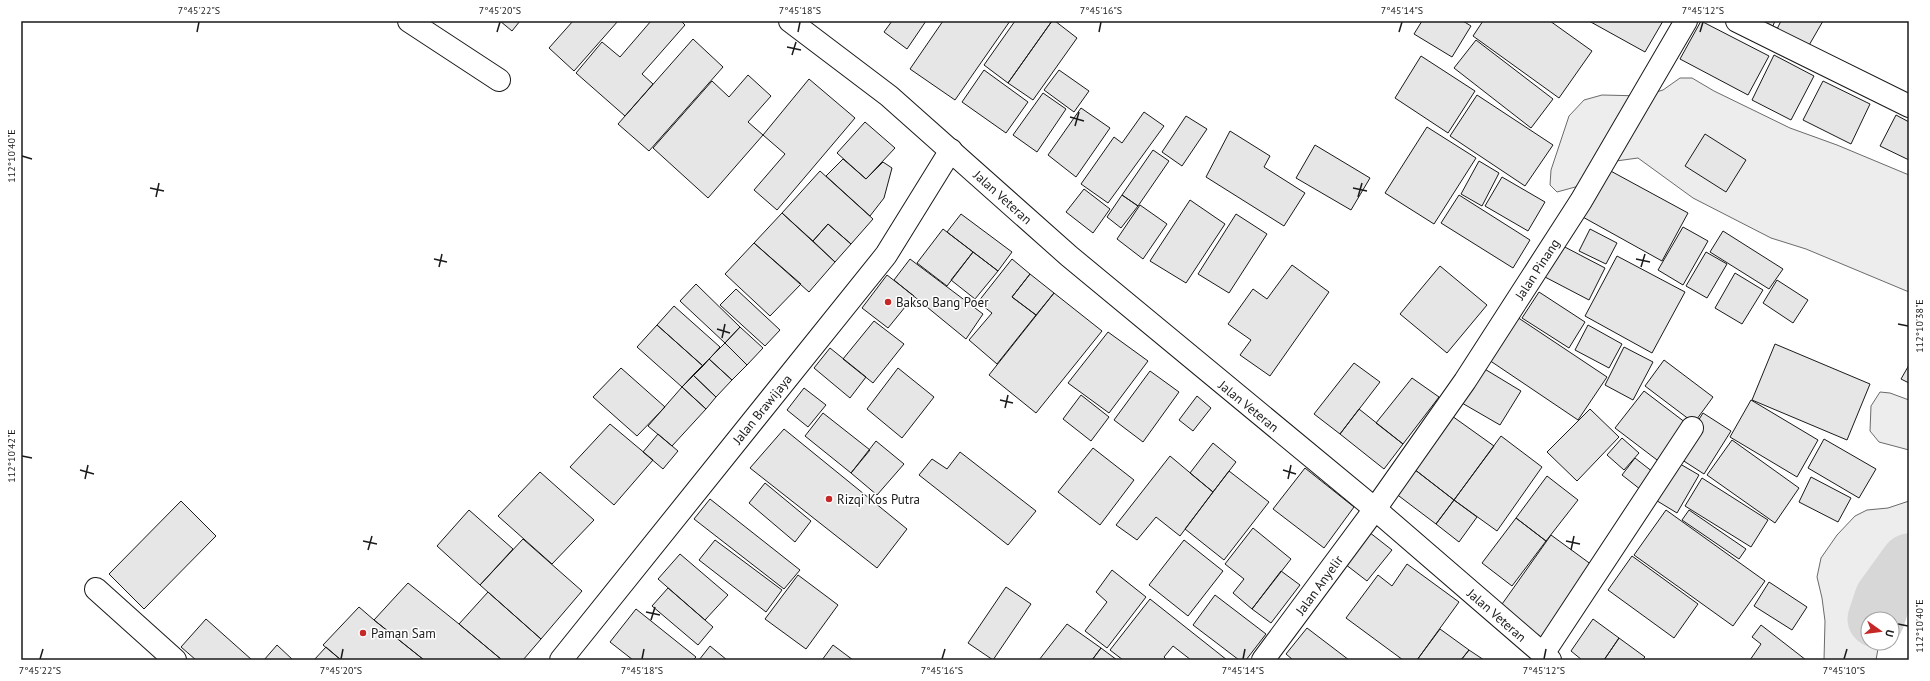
<svg xmlns="http://www.w3.org/2000/svg" width="1930" height="681" viewBox="0 0 1930 681" font-family="'PT Sans',sans-serif">
	<style>
		.green { fill: #ededed; stroke: #6a6a6a }
		.lines { fill: none; stroke-linecap: round; stroke-linejoin: round }
		.river { stroke: #d7d7d7; stroke-width: 57 }
		.building { fill: #e6e6e6; stroke: #1a1a1a }
		.street-casing { stroke: #1a1a1a; stroke-width: 24 }
		.secondary-casing { stroke: #1a1a1a; stroke-width: 24 }
		.primary-casing { stroke: #1a1a1a; stroke-width: 24 }
		.street { stroke: #fff; stroke-width: 22 }
		.secondary { stroke: #fff; stroke-width: 22 }
		.primary { stroke: #fff; stroke-width: 22 }
		.ticks { fill: none; stroke: #1a1a1a; stroke-width: 1.5 }
		.poi-dot { fill: #c62828; stroke: #fff; stroke-width: 1.5 }
		.labels { text-anchor: middle; stroke-width: 3; stroke-linejoin: round; paint-order: stroke }
		.street-label { font-size: 13px; fill: #1a1a1a; stroke: #fff }
		.poi-label { font-size: 13px; fill: #1a1a1a; stroke: #fff; text-anchor: start }
		.neatline { fill: none; stroke: #1a1a1a; stroke-width: 1.5 }
		.ticks-label { font-size: 10px; text-anchor: middle; fill: #1a1a1a }
	</style>
	<rect width="100%" height="100%" fill="#fff"/>
	<path class="green" d="M1680,78H1692L1714,91L1790,128L1837,145L1909,175V292L1806,249L1771,238L1693,198L1638,158L1616,161L1579,186L1557,192L1550,185L1551,170L1569,116L1584,100L1602,95L1643,96L1663,90Z
		M1880,392L1890,393L1909,400V450L1879,442L1870,431L1871,406Z
		M1909,501V583L1886,619H1868V643H1879L1876,660H1824L1825,621L1822,598L1817,577L1821,558L1837,535L1855,516L1867,510L1888,508Z"/>
	<g class="lines">
		<path class="river" d="M1876,619L1883,598L1909,562"/>
	</g>
	<path class="building" d="M500,21H520L512,31Z
		M573,21H618L574,71L549,48Z
		M651,21H681L685,25L642,74L653,84L625,116L576,73L602,42L620,57Z
		M892,21H926L907,49L884,32Z
		M943,21H1010L955,100L910,69Z
		M1015,21H1052L1008,83L984,65Z
		M1052,21H1055L1077,38L1033,100L1008,83Z
		M1422,21H1463L1471,26L1452,57L1414,34Z
		M1483,21H1550L1592,51L1559,98L1473,36Z
		M1589,21H1663L1645,52Z
		M1701,21L1769,56L1748,95L1680,59Z
		M1759,21H1775L1772,28Z
		M1781,21H1823L1808,47L1777,29Z
		M693,39L723,67L649,151L618,124Z
		M1476,40L1553,99L1531,128L1454,68Z
		M1774,55L1814,76L1791,120L1752,100Z
		M1421,56L1475,91L1448,133L1395,98Z
		M984,70L1028,102L1006,133L962,102Z
		M1059,70L1089,91L1074,112L1044,90Z
		M748,75L771,96L748,122L763,135L708,198L653,148L712,81L729,97Z
		M809,79L855,118L777,210L754,190L785,154L763,135Z
		M1823,81L1870,104L1851,144L1803,120Z
		M1043,93L1066,109L1037,152L1013,135Z
		M1477,95L1553,145L1525,186L1450,136Z
		M1081,108L1110,128L1076,177L1048,155Z
		M1144,112L1164,126L1108,203L1081,184L1114,137L1122,143Z
		M1896,115L1909,122V160L1880,146Z
		M1186,116L1207,129L1182,166L1162,152Z
		M865,122L895,148L866,179L837,153Z
		M1427,127L1476,158L1434,224L1385,193Z
		M1230,131L1270,156L1264,167L1305,193L1284,226L1206,177Z
		M1705,134L1746,160L1726,192L1685,166Z
		M1315,145L1370,178L1351,210L1296,178Z
		M1153,150L1169,161L1138,206L1122,195Z
		M843,159L866,179L883,162L892,168L884,198L870,216L826,176Z
		M1479,161L1499,173L1482,206L1461,194Z
		M1607,169L1688,213L1662,261L1581,216Z
		M820,171L873,219L851,244L828,224L813,241L782,213Z
		M1502,177L1545,202L1528,231L1485,206Z
		M1084,189L1110,209L1093,233L1066,212Z
		M1122,195L1138,206L1121,228L1107,217Z
		M1459,195L1530,240L1513,268L1441,223Z
		M1190,200L1225,224L1186,283L1150,261Z
		M1140,205L1167,224L1143,259L1117,239Z
		M782,213L835,262L809,292L754,243Z
		M961,214L1012,252L998,271L947,232Z
		M1236,214L1267,234L1229,293L1198,274Z
		M828,224L851,244L835,262L813,241Z
		M1683,227L1708,241L1683,285L1658,270Z
		M943,229L973,252L947,286L917,263Z
		M1590,229L1617,243L1606,264L1579,251Z
		M1723,231L1783,269L1769,289L1710,252Z
		M754,243L801,284L770,316L725,274Z
		M1561,245L1605,268L1589,300L1545,277Z
		M973,252L998,271L975,299L951,280Z
		M1706,252L1727,264L1707,298L1686,286Z
		M1617,256L1685,292L1652,353L1585,316Z
		M910,259L983,314L966,339L894,280Z
		M1012,259L1030,274L1012,297L1036,315L997,364L969,340L992,313L978,302Z
		M1292,265L1329,292L1270,376L1240,355L1251,340L1228,324L1253,289L1267,299Z
		M1440,266L1487,305L1447,353L1400,314Z
		M1735,273L1763,290L1742,324L1715,308Z
		M1030,274L1054,293L1036,315L1012,297Z
		M887,275L914,296L888,328L862,308Z
		M1777,280L1808,300L1793,323L1763,303Z
		M696,284L740,327L725,343L680,301Z
		M736,289L780,330L765,346L720,305Z
		M1539,292L1585,322L1569,348L1522,318Z
		M1054,293L1102,331L1036,413L989,375Z
		M674,306L720,347L703,366L657,325Z
		M1517,317L1607,377L1578,420L1489,360Z
		M874,321L904,344L873,383L843,359Z
		M657,325L703,366L682,387L637,347Z
		M1588,325L1622,344L1609,368L1575,350Z
		M740,327L763,348L747,365L725,343Z
		M1108,332L1148,361L1109,413L1068,383Z
		M725,343L747,365L732,380L709,359Z
		M1775,344L1870,384L1847,440L1752,400Z
		M1624,347L1653,362L1633,400L1605,385Z
		M830,348L866,377L850,398L814,368Z
		M709,359L732,380L716,397L693,375Z
		M1664,360L1713,397L1694,423L1645,386Z
		M1354,363L1380,382L1340,434L1314,414Z
		M1909,365V383L1901,379Z
		M621,368L665,407L637,436L593,397Z
		M898,368L934,397L902,438L867,409Z
		M1483,368L1521,391L1500,425L1462,403Z
		M1150,371L1179,392L1143,442L1114,420Z
		M693,375L716,397L706,409L682,387Z
		M1412,378L1439,397L1403,444L1376,423Z
		M682,387L706,409L672,446L648,426Z
		M804,388L826,405L808,427L787,410Z
		M1644,391L1690,426L1661,463L1615,428Z
		M1081,395L1109,417L1091,441L1063,419Z
		M1197,396L1211,408L1193,431L1179,420Z
		M1751,400L1818,440L1797,477L1730,437Z
		M1359,409L1403,444L1384,469L1340,434Z
		M1590,409L1619,437L1577,481L1547,452Z
		M823,413L870,450L851,473L805,436Z
		M1703,413L1731,431L1704,474L1676,456Z
		M1452,416L1494,446L1454,500L1414,469Z
		M610,424L653,460L614,505L570,467Z
		M784,429L907,529L877,568L750,468Z
		M658,434L678,451L663,469L643,452Z
		M1501,436L1542,467L1497,531L1454,500Z
		M1622,438L1639,453L1624,470L1607,455Z
		M1824,439L1876,469L1859,498L1808,468Z
		M1732,440L1799,488L1775,523L1707,475Z
		M876,441L904,464L877,495L851,473Z
		M1213,443L1236,462L1213,492L1190,473Z
		M1093,448L1134,480L1100,525L1058,492Z
		M960,452L1036,511L1008,545L919,475L932,459L947,469Z
		M1170,456L1213,492L1180,536L1156,517L1137,540L1116,525Z
		M1635,458L1658,476L1645,493L1622,475Z
		M1675,461L1699,475L1677,513L1654,499Z
		M1305,468L1354,507L1324,548L1273,509Z
		M1414,469L1454,500L1436,524L1395,493Z
		M1229,471L1269,502L1224,560L1185,529Z
		M540,472L594,520L552,564L498,516Z
		M1547,476L1578,500L1546,541L1516,518Z
		M1811,477L1851,498L1838,522L1799,502Z
		M1702,478L1768,520L1751,547L1685,506Z
		M765,483L811,521L795,542L749,503Z
		M710,499L800,570L784,589L694,519Z
		M1454,500L1477,517L1459,542L1436,524Z
		M181,501L216,536L144,609L109,574Z
		M469,510L513,549L480,585L437,546Z
		M1666,510L1765,581L1733,626L1634,555Z
		M1689,510L1746,549L1739,559L1682,520Z
		M1516,518L1546,541L1512,586L1482,563Z
		M1253,528L1291,559L1252,609L1233,593L1244,579L1225,564Z
		M1369,532L1392,550L1367,581L1345,564Z
		M1551,535L1592,565L1541,637L1500,607Z
		M523,539L582,591L541,639L480,585Z
		M715,540L782,590L766,612L699,560Z
		M1184,540L1223,571L1188,616L1149,585Z
		M680,554L728,595L705,620L658,579Z
		M1632,556L1698,604L1674,638L1608,590Z
		M1407,564L1459,602L1417,660H1403L1346,618L1378,575L1392,586Z
		M1112,570L1146,597L1107,648L1085,631L1107,602L1096,592Z
		M1281,571L1300,585L1271,623L1252,609Z
		M798,575L838,605L806,649L765,619Z
		M1769,582L1807,607L1792,630L1754,606Z
		M408,583L459,624L502,660H424L374,620Z
		M1006,587L1031,604L993,660L968,643Z
		M668,588L713,627L698,645L652,606Z
		M488,592L541,639L523,660H502L459,624Z
		M1215,595L1266,634L1246,660H1239L1193,625Z
		M1150,599L1227,660H1191L1173,646L1164,657L1167,660H1123L1110,650Z
		M359,607L374,620L424,660H341L323,645Z
		M636,609L696,657L693,660H633L610,642Z
		M206,619L252,660H196L181,647Z
		M1593,619L1619,638L1604,660H1582L1571,651Z
		M1067,624L1101,648L1092,660H1039Z
		M1761,625L1806,660H1750L1761,644L1752,637Z
		M1307,628L1349,660H1293L1286,654Z
		M1440,629L1469,650L1461,660H1417Z
		M1619,638L1645,657L1642,660H1604Z
		M277,645L293,660H264Z
		M833,645L853,660H822Z
		M710,646L727,660H699Z
		M326,647L341,660H314Z
		M1101,648L1117,660H1092Z
		M1469,650L1484,660H1461Z"/>
	<g class="lines">
		<g class="street-casing">
			<path id="street" d="M409,21L499,80
				M1737,21L1909,106
				M1375,509L1465,381L1581,201L1686,21
				M96,589L175,660
				M1543,654L1692,428"/>
		</g>
		<g class="secondary-casing">
			<path id="secondary" d="M561,660L886,255L951,150
				M1263,660L1375,509"/>
		</g>
		<g class="primary-casing">
			<path id="primary" d="M790,21L889,96L1069,256L1375,509L1550,660"/>
		</g>
		<use href="#street" class="street"/>
		<use href="#secondary" class="secondary"/>
		<use href="#primary" class="primary"/>
	</g>
	<path class="ticks" d="M197,32L199,22M497,32L500,22M798,32L800,22M1099,32L1101,22M1399,32L1402,22M1700,32L1703,22M787,47L801,50M792,55L796,42M1070,117L1084,121M1075,126L1079,112M22,156L32,159M150,188L164,191M1353,188L1367,191M156,197L159,183M1358,197L1362,183M434,259L447,262M1636,259L1650,262M439,267L442,254M1641,267L1645,254M1898,324L1908,326M717,329L730,333M722,338L725,324M1000,400L1013,403M1005,408L1008,395M22,456L32,458M80,470L94,474M1283,470L1296,474M85,479L88,465M1288,479L1291,465M363,541L377,544M1566,541L1580,544M368,550L372,536M1571,550L1574,536M646,612L660,615M651,620L655,607M1898,624L1908,626M40,659L43,649M341,659L343,649M642,659L644,649M942,659L945,649M1243,659L1245,649M1544,659L1546,649M1844,659L1847,649"/>
	<g class="poi-dot">
		<circle cx="888" cy="302" r="4"/>
		<circle cx="829" cy="499" r="4"/>
		<circle cx="363" cy="633" r="4"/>
	</g>
	<g class="labels">
		<g class="street-label">
			<text transform="translate(1003 197) rotate(42)" y="5">Jalan Veteran</text>
			<text transform="translate(1537 269) rotate(-57)" y="5">Jalan Pinang</text>
			<text transform="translate(1249 406) rotate(39)" y="5">Jalan Veteran</text>
			<text transform="translate(762 409) rotate(-51)" y="5">Jalan Brawijaya</text>
			<text transform="translate(1319 585) rotate(-54)" y="5">Jalan Anyelir</text>
			<text transform="translate(1497 615) rotate(41)" y="5">Jalan Veteran</text>
		</g>
		<g class="poi-label">
			<text x="896" y="307">Bakso Bang Poer</text>
			<text x="837" y="504">Rizqi Kos Putra</text>
			<text x="371" y="638">Paman Sam</text>
		</g>
	</g>
	<rect width="1930" height="681" fill="none" stroke="#ffffff" stroke-width="44"/>
	<g transform="translate(1880 631) rotate(104)"><circle r="19" fill="#ffffff" stroke="#a3a3a3"/>
	<path d="M0-3L7 15L0 10L-7 15Z" fill="#c62828"/>
	<text y="-6" font-size="11" font-weight="bold" text-anchor="middle" fill="#1a1a1a">U</text>
	</g>
	<rect x="22" y="22" width="1886" height="637" class="neatline"/>
	<g class="ticks-label">
		<text x="199" y="14">7°45'22"S</text>
		<text x="500" y="14">7°45'20"S</text>
		<text x="800" y="14">7°45'18"S</text>
		<text x="1101" y="14">7°45'16"S</text>
		<text x="1402" y="14">7°45'14"S</text>
		<text x="1703" y="14">7°45'12"S</text>
		<text transform="translate(11 156) rotate(-90)" y="4">112°10'40"E</text>
		<text transform="translate(1919 326) rotate(-90)" y="4">112°10'38"E</text>
		<text transform="translate(11 456) rotate(-90)" y="4">112°10'42"E</text>
		<text transform="translate(1919 626) rotate(-90)" y="4">112°10'40"E</text>
		<text x="40" y="674">7°45'22"S</text>
		<text x="341" y="674">7°45'20"S</text>
		<text x="642" y="674">7°45'18"S</text>
		<text x="942" y="674">7°45'16"S</text>
		<text x="1243" y="674">7°45'14"S</text>
		<text x="1544" y="674">7°45'12"S</text>
		<text x="1844" y="674">7°45'10"S</text>
	</g>
</svg>
